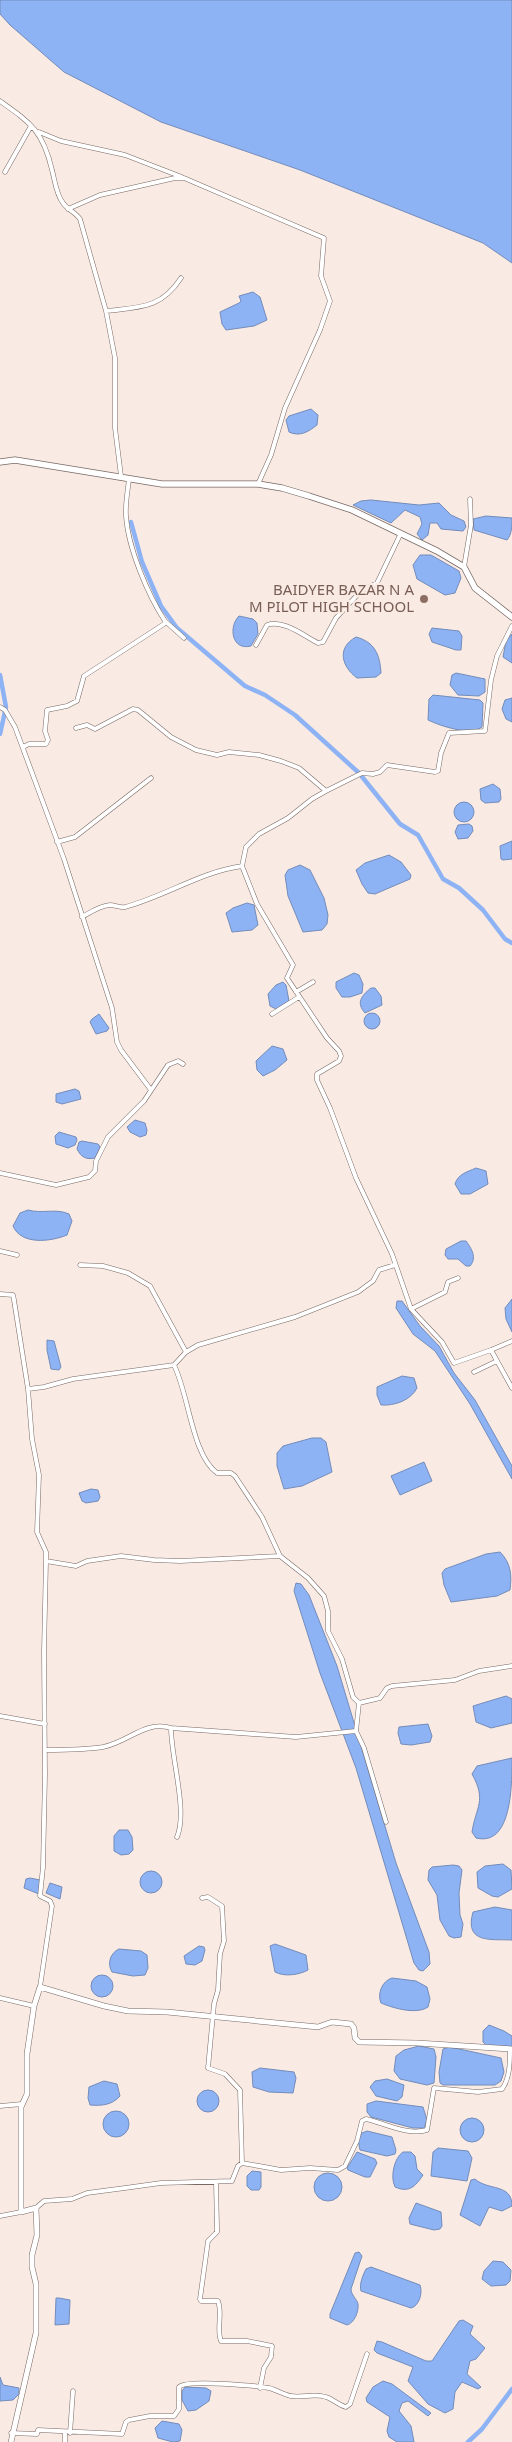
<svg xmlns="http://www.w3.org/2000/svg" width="512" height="2442" viewBox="0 0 512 2442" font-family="'Noto Sans',sans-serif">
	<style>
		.water { fill: #8db3f5; stroke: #738cba }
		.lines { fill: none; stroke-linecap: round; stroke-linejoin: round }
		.canal { stroke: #8db3f5; stroke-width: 4.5 }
		.minor-casing { stroke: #776964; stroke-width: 5 }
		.tertiary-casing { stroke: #776964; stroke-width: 6 }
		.secondary-casing { stroke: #776964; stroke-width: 7 }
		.minor { stroke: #fff; stroke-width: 4 }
		.tertiary { stroke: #fff; stroke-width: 5 }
		.secondary { stroke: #fff; stroke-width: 5.5 }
		.education-dot { fill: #8d6e63; stroke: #faeae4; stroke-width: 2 }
		.labels { text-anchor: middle; stroke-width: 4.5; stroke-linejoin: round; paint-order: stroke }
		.education-label { font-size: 15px; fill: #785e54; stroke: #faeae4; text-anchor: end }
	</style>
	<rect width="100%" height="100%" fill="#faeae4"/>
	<path class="water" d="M0,0H512V263L483,243L300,170L161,122L64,72L10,25L0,14Z
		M253,292L260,297L267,320L254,326L226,330L222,324L220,312L239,303L241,301L239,296Z
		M311,409L318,415L317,425C308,432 300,437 289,432L286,420L289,416Z
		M371,500L419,505L439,503L451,515L464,521L466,527L463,531L441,529L437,523H430L428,535L422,540L417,534L422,524L420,517L405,510L391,523L353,505L361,501Z
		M486,516L512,518C512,526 512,534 507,540L474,530L473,519Z
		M420,555H431L459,571L461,578L455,593L445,595L417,579L413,565Z
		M239,616L253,619L257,623L258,634L251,646C232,651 228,627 239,616Z
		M432,628L459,631L462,636L461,650H456L432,642L429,634Z
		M512,634V663L503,657L506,641Z
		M356,637C375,642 380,655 381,673L376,677L357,678C342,667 336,648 356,637Z
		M456,673L485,679V692L479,696L458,695L450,685L452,675Z
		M433,695L480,700L483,703L482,727C469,736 441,726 428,720L429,699Z
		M512,698V722L506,719L502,709L505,700Z
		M493,784L500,789L501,799L499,802L485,803L481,800L480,789Z
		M454 812a10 10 0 1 1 20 0a10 10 0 1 1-20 0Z
		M469,824L472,826L473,831L468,838L458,839L455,832L458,825Z
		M512,841V859L503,860L501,859L500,846Z
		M389,855L401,862L411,875L410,879L375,894L368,893L362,884L356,870L365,863Z
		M300,865L310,870L324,898L328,915L327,924L322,930L303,932L288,896L285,875L288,870Z
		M247,903L254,905L258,925L252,930L232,932L226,913L233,908Z
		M354,973L359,975L363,984L362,993L350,997H342L336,988V982Z
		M283,982L286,985L289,1001L276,1009L270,1006L268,994L276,985Z
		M371,988H375L381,996L382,1005L365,1013C356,1003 361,996 371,988Z
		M364 1021a8 8 0 1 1 16 0a8 8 0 1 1-16 0Z
		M99,1014L109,1028L107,1031L96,1034L90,1022L92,1019Z
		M272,1046L283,1049L287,1060L275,1070L263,1076L257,1070L256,1061Z
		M75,1089L79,1091L81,1099L62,1104L56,1102V1094Z
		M135,1120L145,1123L147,1130L146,1135L140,1137L130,1132L127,1127Z
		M59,1132L76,1137L77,1140L75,1145L68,1148L56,1144L55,1136Z
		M82,1141L98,1144L100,1147L95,1158C86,1160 81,1157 77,1149L79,1142Z
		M476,1168L486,1171L488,1184L470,1194H461L455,1184C458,1174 467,1172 476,1168Z
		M28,1210C42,1214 56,1208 69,1214L72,1221L67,1235C50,1242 21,1245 13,1226L20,1213Z
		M461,1241H466C472,1249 477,1258 470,1266H466L458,1259H448L445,1255L446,1249Z
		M512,1299V1332L506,1319L505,1308Z
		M397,1301H402L420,1326L439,1346L454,1373L475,1400L512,1466V1479L470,1404L435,1351L413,1334L396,1308Z
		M47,1340L54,1341L61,1367L59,1370L51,1369L47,1350Z
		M402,1376L414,1378L417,1388C411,1400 395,1406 381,1405L377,1395V1387Z
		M312,1438H321L326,1442L332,1472L302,1486L284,1489L277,1466V1453L283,1446Z
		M424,1462L432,1481L400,1495L391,1476Z
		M91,1489L98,1490L100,1497L98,1501L86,1503L82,1501L79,1493Z
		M500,1552C511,1563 512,1575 510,1590L497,1596L451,1602L444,1585L442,1573L445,1569L486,1554Z
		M296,1583L301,1584L309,1595L337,1666L396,1863L429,1952L430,1964L423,1971L419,1970L414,1963L356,1768L320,1673L294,1591Z
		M506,1696L512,1699V1723L491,1728L476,1722L473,1706Z
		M428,1724L432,1736L430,1742L411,1745L401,1744L398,1733L399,1727Z
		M512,1758C512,1785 512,1847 476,1838L472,1832C476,1806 487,1801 472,1774L477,1766Z
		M119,1830H128L132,1837L133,1850L129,1854L121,1855L114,1851V1836Z
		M503,1864L511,1870L512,1889L498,1897L492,1896L478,1888L477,1872L485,1866Z
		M453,1865L459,1866L462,1870L459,1893L460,1915L463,1924L461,1937L454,1938L449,1936L440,1920L437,1895L428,1880L429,1870L432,1867Z
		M140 1882a11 11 0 1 1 22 0a11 11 0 1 1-22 0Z
		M30,1878L40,1880L39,1894L24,1888L26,1879Z
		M50,1883L62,1887L60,1899L46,1893Z
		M495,1907L512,1910V1940C491,1939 464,1944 473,1912Z
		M275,1944L306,1955L308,1970C299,1975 284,1977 275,1972L270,1946Z
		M199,1946L204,1947L205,1950L202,1961L195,1965L186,1964L184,1956Z
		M119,1949L141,1951L147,1955L148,1968L145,1975L133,1976L112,1972C107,1964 110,1953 119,1949Z
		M91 1986a11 11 0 1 1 22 0a11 11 0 1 1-22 0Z
		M392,1978L416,1981L427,1987L430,1999L428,2007C416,2015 393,2008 381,2003C377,1994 382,1981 392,1978Z
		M489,2025L504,2031L512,2036V2047L487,2046L483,2042V2031Z
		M419,2046L434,2049L436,2057L434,2083L427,2085L400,2079L394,2071L396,2056L404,2050Z
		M450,2047L501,2058L504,2072L501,2081L495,2085H443L440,2083L439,2072L443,2049Z
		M260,2068L294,2072L296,2078L293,2093L269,2092L253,2087L252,2072Z
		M387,2079L404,2085L402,2097L397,2101L376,2096L370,2087L375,2081Z
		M104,2081L117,2084L120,2096C112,2105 102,2106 90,2105L88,2098L89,2087Z
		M197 2101a11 11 0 1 1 22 0a11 11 0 1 1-22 0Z
		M376,2101L423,2107L427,2120L424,2128H413L371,2117L367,2112V2104Z
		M103 2124a13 13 0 1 1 26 0a13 13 0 1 1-26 0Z
		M460 2130a12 12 0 1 1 24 0a12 12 0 1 1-24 0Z
		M367,2131L392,2137L396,2150L395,2154L387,2156L360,2150L358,2140L362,2133Z
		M438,2148L468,2151L472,2158L467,2181L431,2176L433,2152Z
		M357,2152L375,2159L377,2163L370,2177H365L348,2170L347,2168Z
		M403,2152H411L415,2156L417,2169L423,2175C415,2187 409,2193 395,2187C390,2177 394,2158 403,2152Z
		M252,2171L261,2172V2187L259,2190H251L247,2186V2176Z
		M314 2187a14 14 0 1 1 28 0a14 14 0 1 1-28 0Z
		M475,2179C488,2191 512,2183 512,2206L502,2211L489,2207L480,2226L460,2215L471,2180Z
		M416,2203L441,2212L442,2226L440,2229L434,2230L410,2224L409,2218Z
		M359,2252L362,2256L351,2289C351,2295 357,2299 358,2304C359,2312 354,2323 347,2325L330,2318V2314L355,2253Z
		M493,2261L503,2262L511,2270L510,2281L506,2285L491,2286L482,2279L484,2271Z
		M371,2267L420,2285C423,2293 419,2306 411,2308L361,2291C359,2284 363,2275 366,2269Z
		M59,2298L70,2300L69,2324L55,2325L56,2298Z
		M463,2320L473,2326L470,2334L485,2348L476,2359L470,2361L467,2374L481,2387L478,2389L462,2382L455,2392L453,2409L445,2413L428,2404L408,2381L413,2367L377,2353L374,2350L377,2341L382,2342L426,2361H432L459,2321Z
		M0,2377L3,2385L19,2388V2394L13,2400L0,2401Z
		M383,2381L392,2384L431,2413L428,2416L408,2401L402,2403L399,2411L411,2426L414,2442H397L389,2437L387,2431L390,2417L367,2402L366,2398L373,2387Z
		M185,2387L206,2388L211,2391L209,2401L196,2410L188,2411L182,2400V2391Z
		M162,2421L179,2424L182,2430L180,2441L173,2442L158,2438L155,2428Z"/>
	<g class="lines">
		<path class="canal" d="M131,522L142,562L161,606L177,628L245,686L265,695L295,715L359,773L400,824L418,835L443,879L459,888L483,910L505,939L512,943
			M0,675L6,707L0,734
			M468,2442L482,2429L512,2389"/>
		<g class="minor-casing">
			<path id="minor" d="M0,101C31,123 43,131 52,170C55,181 56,194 63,203C68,210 75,212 80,219L106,311L115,358V428L121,476
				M39,132L61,141L125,155L182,177
				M5,172L31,126
				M68,209L100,195L175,178H184L324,238L321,276L330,301L320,330L285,408L271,455L258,484
				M106,311C139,307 161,309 181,278
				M464,567L471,525L470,499
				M165,621L184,638
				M256,645L267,625C283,619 304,636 318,643L323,642L336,618L347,606L361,591L377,583L400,535
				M0,707L5,710L15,727L64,859L112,1008L117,1042L121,1050L151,1090
				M76,728L87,725L95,729L133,709L138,710L171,737L196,750L217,755L229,752L259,755L281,761L299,768L326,791L362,773L373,774L380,772L387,765L435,772L438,771L441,753L449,733L485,731L491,680L497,656L512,626
				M23,747L29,744H46L48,740L45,731L47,710L67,706L77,701L84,676L164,624L165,621C148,595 128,548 126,516C125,503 128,491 129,478
				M57,842L75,837L151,778
				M242,866L246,847L259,834L288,818L312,799L326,791
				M82,917C91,912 99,906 110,905C115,905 120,908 125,907C166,896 200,872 242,866L257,904L293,965L287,978L327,1038L339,1051L341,1056L339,1061L317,1074V1080L330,1108L356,1178L392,1254L411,1309L445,1292L448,1282L458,1278
				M296,992L313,982
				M272,1014L299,997
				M0,1173L56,1185L89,1177L95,1171L96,1161L108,1137L144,1101L168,1065L178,1061L183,1064
				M0,1251L17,1255
				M80,1265L103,1266L128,1273L150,1286L186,1352
				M0,1294L13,1295L14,1300L28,1389L32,1439L39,1475L37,1532L46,1552V1561L44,1652L45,1775L43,1867L40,1896L50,1901L52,1906L40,1987
				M411,1309L442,1342L454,1363L491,1350L512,1388
				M491,1350L512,1341
				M174,1365C189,1395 192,1455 217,1473H231L235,1476L262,1517L280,1556L308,1578L324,1596L328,1611V1631L342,1659L353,1697L359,1703L356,1731L364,1748L386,1822
				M474,1372L497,1361
				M28,1389L44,1387L73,1379L174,1365L186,1352L198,1345L295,1317L358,1292L373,1281L379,1270L395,1265
				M46,1561L76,1566L87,1561L121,1556L154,1560L180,1561L280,1556
				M359,1703L380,1698L387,1688L392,1686L455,1680L479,1671L512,1666
				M0,1716L45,1724
				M171,1728C171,1758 188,1811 177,1837
				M46,1750C65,1750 84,1750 103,1747C129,1742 145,1720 171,1728L296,1737L356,1731
				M202,1898L208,1897L222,1906L224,1941L220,1954L218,1990L214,2004L208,2068L225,2074L240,2090L242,2163
				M0,1998L34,2006
				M0,2106L22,2104
				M216,2182L217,2228V2232L208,2241L200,2299L201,2301H218C223,2314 216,2329 221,2341H247L272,2346L271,2357L264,2368L260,2388
				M36,2208L44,2201L72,2199L87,2193L125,2188L161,2183L232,2181L238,2166L242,2163L281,2170L310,2168L338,2170L345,2166L357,2141L362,2121L366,2119C385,2123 407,2136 427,2130L434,2088L478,2092L502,2089C510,2078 510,2062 510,2049
				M0,2216L21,2212
				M65,2432V2442
				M11,2433L37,2434L38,2430L122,2434L126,2422L129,2420L150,2416H174L179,2409V2387C186,2379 256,2386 269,2388C277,2390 284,2395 291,2396C303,2398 314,2393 326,2397C333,2399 338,2405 346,2407L350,2404L367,2354
				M70,2433L73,2391"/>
		</g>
		<g class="tertiary-casing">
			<path id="tertiary" d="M11,2442L36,2333V2284L32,2267V2255L37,2235L36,2208L21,2212V2107L27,2094V2054L34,2006L40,1987L104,2006L128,2011L167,2012L318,2027L332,2022L351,2024L354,2028L355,2038L359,2042L417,2043L512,2049"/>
		</g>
		<g class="secondary-casing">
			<path id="secondary" d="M0,462L15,460L162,484H258L282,488L309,496L352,510L437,551L464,567L475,588L512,617"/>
		</g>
		<use href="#minor" class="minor"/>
		<use href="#tertiary" class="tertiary"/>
		<use href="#secondary" class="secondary"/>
	</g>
	<circle class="education-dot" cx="424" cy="599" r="5"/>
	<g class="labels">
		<g class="education-label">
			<text x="414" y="595">BAIDYER BAZAR N A<tspan x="414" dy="17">M PILOT HIGH SCHOOL</tspan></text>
		</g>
	</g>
</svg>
